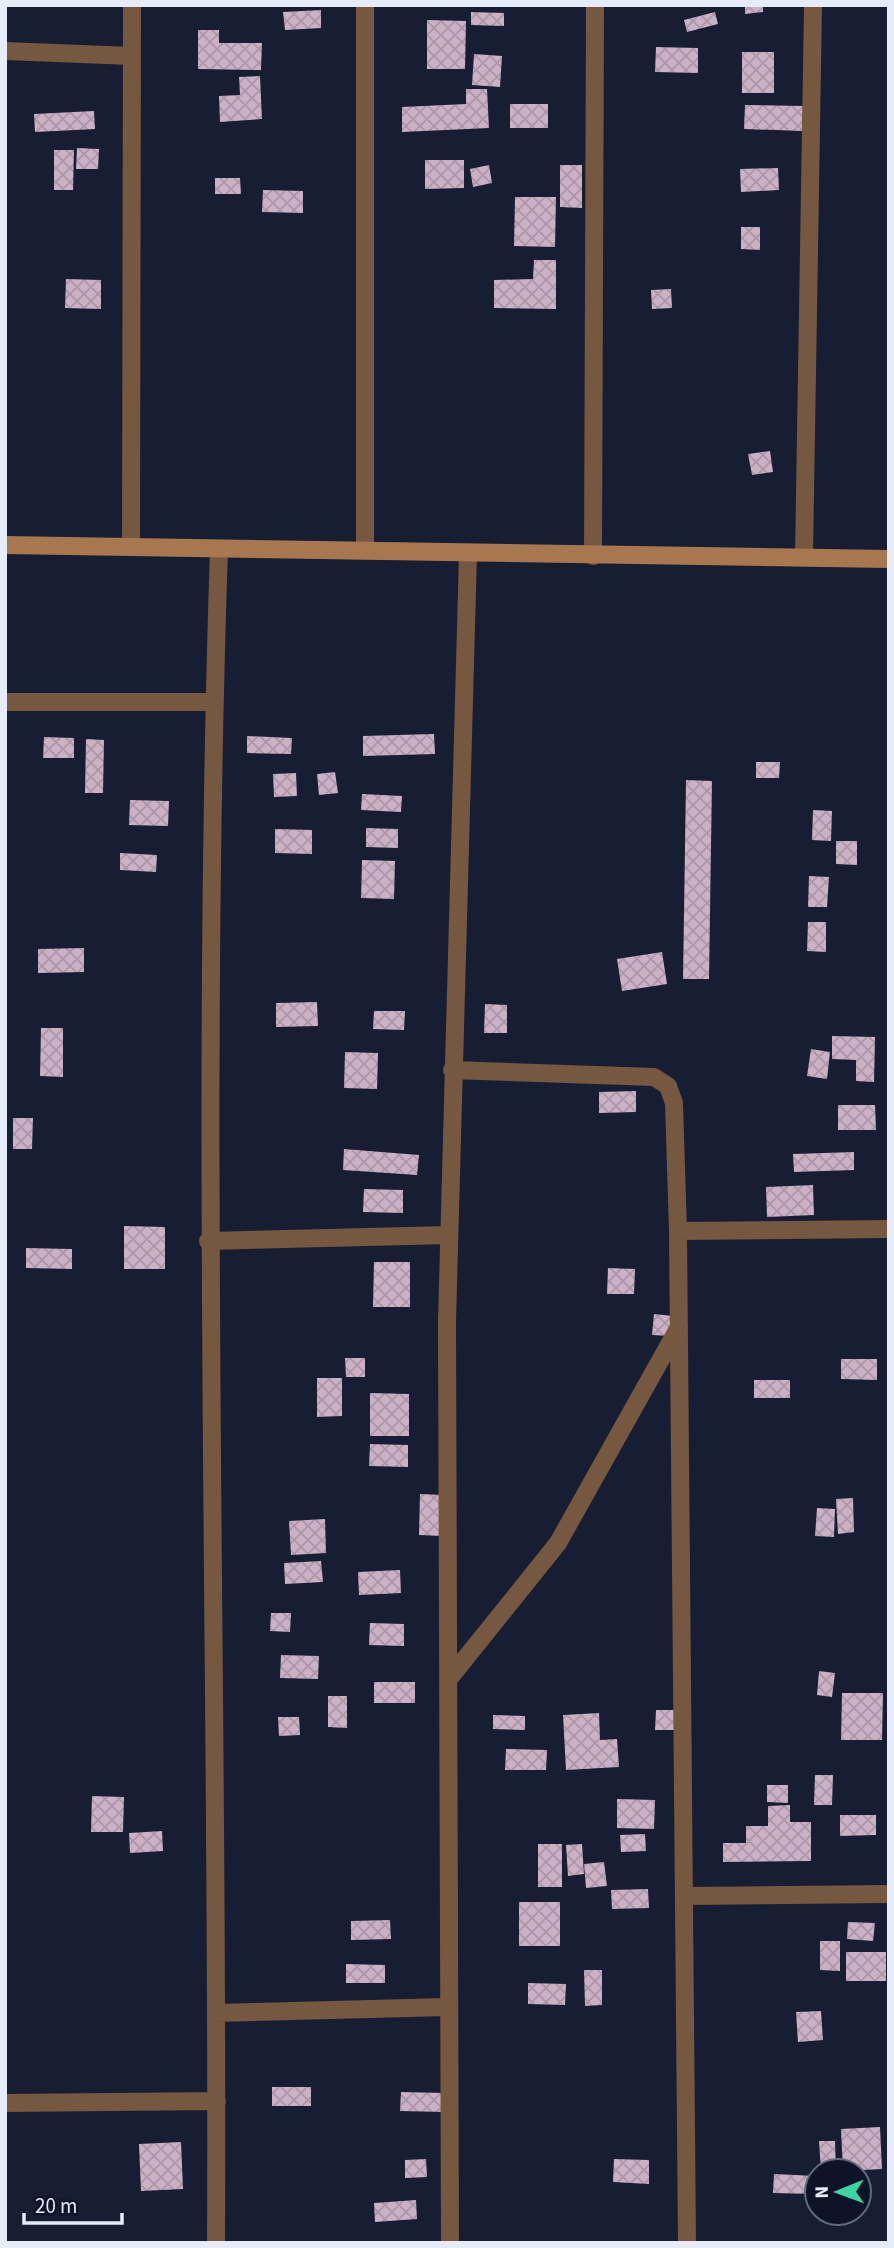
<svg xmlns="http://www.w3.org/2000/svg" width="894" height="2248" viewBox="0 0 894 2248" font-family="'Source Sans 3',sans-serif">
	<style>
		.building { fill: url(#building-cross-hatch) }
		.lines { fill: none; stroke-linecap: round; stroke-linejoin: round }
		.street { stroke: #75583f; stroke-width: 18 }
		.secondary { stroke: #a7784f; stroke-width: 18 }
	</style>
	<defs>
		<pattern id="building-cross-hatch" width="8" height="8" patternUnits="userSpaceOnUse" patternTransform="scale(1.75)"><rect width="8" height="8" fill="#cbb0c6"/><path d="M0 0l8 8M0 8l8-8" fill="none" stroke="#aa96a7"/></pattern>
	</defs>
	<rect width="100%" height="100%" fill="#171d32"/>
	<path class="building" d="M745,5H763V12L745,14Z
		M321,10V28L285,30L283,12Z
		M471,12L504,13V26L471,25Z
		M715,12L718,24L687,32L684,20Z
		M427,20L466,21L465,69H427Z
		M198,30H219V43H262L261,70L198,69Z
		M656,47L698,48V73L655,72Z
		M742,52H774V93H742Z
		M474,54L502,56L500,87L472,85Z
		M260,76L262,119L220,122L219,96L240,95L239,77Z
		M466,89H487L489,128L402,132V107L466,104Z
		M510,104H548V128H510Z
		M745,105L803,106L802,131L744,129Z
		M94,111L95,129L35,132L34,114Z
		M77,148L99,149L98,169H76Z
		M54,150H74L73,190H54Z
		M425,160H464V188L425,189Z
		M489,165L492,183L473,187L470,169Z
		M560,165H582V208L560,207Z
		M778,168L779,190L741,192L740,169Z
		M215,178H240L241,194H215Z
		M263,190L303,191V213L262,212Z
		M515,197H556L555,247L514,246Z
		M741,227H760V250L741,249Z
		M534,260H556V309L494,308V280L533,279Z
		M66,279L101,280V309L65,308Z
		M671,289L672,308L652,309L651,290Z
		M770,451L773,472L752,475L748,454Z
		M434,734L435,754L363,756V736Z
		M247,736L292,738L291,754L247,753Z
		M44,737L74,738V758H43Z
		M86,739L104,740L103,793H85Z
		M756,762H780L779,778H756Z
		M335,772L338,793L319,795L317,774Z
		M296,773L297,796L274,797L273,774Z
		M686,780L712,781L709,979H683Z
		M362,794L402,796L401,812L361,810Z
		M130,800L169,801L168,826L129,825Z
		M813,810L832,811L831,841L812,840Z
		M366,828L398,829V848L366,847Z
		M275,829L312,830V854L275,853Z
		M836,841H857V865L836,864Z
		M120,853L157,855L156,872L120,870Z
		M362,860L395,861L394,899L361,898Z
		M809,876L829,877L827,907H808Z
		M808,922H826V952L807,951Z
		M84,948V972L38,973V949Z
		M662,952L667,984L622,991L617,959Z
		M317,1002L318,1026L276,1027V1003Z
		M485,1004L507,1005V1033H484Z
		M374,1011H405L404,1030L373,1029Z
		M41,1028H63V1077L40,1076Z
		M832,1036L875,1037L874,1082L856,1081V1060L832,1059Z
		M811,1049L830,1052L827,1079L807,1076Z
		M345,1052L378,1053L377,1089L344,1088Z
		M636,1091V1112L599,1113V1092Z
		M838,1105H875L876,1130H838Z
		M13,1118H33L32,1149H13Z
		M344,1149L419,1155L417,1175L343,1170Z
		M854,1152V1170L794,1172L793,1154Z
		M813,1185L814,1215L767,1217L766,1187Z
		M364,1189L403,1190V1213L363,1212Z
		M124,1226L165,1227V1269H124Z
		M26,1248L72,1249V1269L26,1268Z
		M374,1262H410V1307H373Z
		M608,1268L635,1269L634,1294H607Z
		M654,1314L673,1316L672,1336L652,1335Z
		M345,1358H365V1377H346Z
		M841,1359H877V1380L841,1379Z
		M317,1378H342V1416L317,1417Z
		M754,1380H790V1398H754Z
		M370,1393L409,1394V1436H370Z
		M370,1444L408,1445V1467L369,1466Z
		M420,1494L443,1495L442,1536L419,1535Z
		M853,1498L854,1532L838,1534L836,1499Z
		M817,1508L835,1509L834,1537L815,1536Z
		M325,1519L326,1553L291,1555L289,1521Z
		M321,1561L323,1582L285,1584L284,1563Z
		M400,1570L401,1593L359,1595L358,1572Z
		M271,1613H291L290,1632L270,1631Z
		M370,1623L404,1624V1646L369,1645Z
		M281,1655L319,1656L318,1679L280,1678Z
		M819,1671L835,1673L832,1697L817,1695Z
		M374,1682H415V1703H374Z
		M842,1693H883L882,1740H841Z
		M328,1696H347V1728L328,1727Z
		M656,1710H676V1730H655Z
		M599,1713L600,1740L617,1739L619,1767L566,1770L563,1715Z
		M493,1715L525,1716V1730L493,1729Z
		M278,1717H299L300,1735L279,1736Z
		M506,1749L547,1750L546,1770H505Z
		M815,1775H833L832,1805H814Z
		M767,1785H788V1803L767,1802Z
		M92,1796L124,1797L123,1832H91Z
		M617,1799L655,1800L654,1829L617,1828Z
		M790,1805V1822H811V1861L723,1862V1843H746V1826H768V1806Z
		M840,1815H876V1835L840,1836Z
		M162,1831L163,1851L130,1853L129,1833Z
		M645,1834L646,1851L621,1852L620,1835Z
		M538,1844H562V1887H538Z
		M582,1844L584,1874L568,1876L566,1845Z
		M604,1862L607,1886L586,1888L584,1864Z
		M648,1889L649,1908L612,1909L611,1890Z
		M519,1902H560V1946H519Z
		M390,1920L391,1939L351,1940V1921Z
		M848,1922L875,1923L873,1941L847,1939Z
		M820,1941H840V1971L820,1970Z
		M846,1952H886V1981H846Z
		M346,1964L385,1965V1983H346Z
		M584,1970H602V2005L585,2006Z
		M528,1983L566,1984L565,2005L528,2004Z
		M821,2011L823,2040L798,2042L796,2012Z
		M272,2087H311V2106H272Z
		M401,2092L444,2093V2112L400,2111Z
		M880,2127L882,2169L843,2171L841,2129Z
		M819,2141H835L836,2171H821Z
		M181,2142L183,2189L141,2191L139,2144Z
		M426,2159L427,2177L405,2178V2160Z
		M614,2159L649,2160V2184L613,2182Z
		M774,2174L816,2176V2194L773,2193Z
		M859,2180H866L865,2200H859Z
		M416,2200L417,2219L375,2222L374,2203Z"/>
	<g class="lines">
		<path class="street" d="M365,5V550
			M5,51L132,56
			M131,547L132,5
			M593,556L595,5
			M804,556L813,5
			M5,702H214
			M452,1070L654,1077L668,1086L674,1103L678,1231L687,2243
			M678,1231L889,1229
			M208,1241L449,1235
			M448,1680L558,1543L679,1327
			M685,1896L889,1894
			M216,2013L447,2007
			M5,2103L217,2101
			M216,2243C219,1678 200,1114 219,549
			M450,2243L447,1321L468,554"/>
		<path class="secondary" d="M5,545L889,559"/>
	</g>
	<rect width="894" height="2248" fill="none" stroke="#e7ecfb" stroke-width="14"/>
	<g transform="translate(838 2192) rotate(269)"><circle r="33" fill="#0e1328" stroke="#656a7c" stroke-width="2"/>
	<path d="M0-5L12 26L0 18L-12 26Z" fill="#3cd4a4"/>
	<text y="-10" font-size="19" font-weight="bold" text-anchor="middle" fill="#e7ecfb">N</text>
	</g>
	<path d="M24 2213v10h98v-10" fill="none" stroke="#e7ecfb" stroke-width="3.5"/>
	<text x="35" y="2213" font-size="21" fill="#e7ecfb" stroke="#0e1328" stroke-width="5" paint-order="stroke">20 m</text>
</svg>
